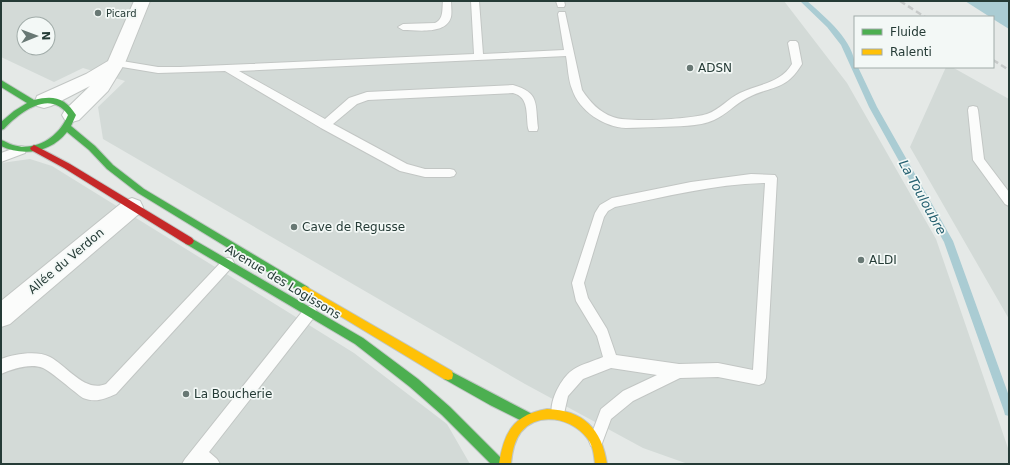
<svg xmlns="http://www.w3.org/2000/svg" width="1010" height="465" viewBox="0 0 1010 465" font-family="'DejaVu Sans',sans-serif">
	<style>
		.built { fill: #d3dad7; fill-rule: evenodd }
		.water { fill: #aaccd3 }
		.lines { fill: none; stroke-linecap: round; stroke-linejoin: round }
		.stream { fill: #aaccd3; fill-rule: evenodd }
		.lane-casing { stroke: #c2c6c4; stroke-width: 2 }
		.street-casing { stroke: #c2c6c4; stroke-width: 2 }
		.fast-casing { stroke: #c1c7c5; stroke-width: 2 }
		.slow-casing { stroke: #c1c7c5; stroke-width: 2 }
		.jam-casing { stroke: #c1c7c5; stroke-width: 2 }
		.lane { fill: #fbfcfb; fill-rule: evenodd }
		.street { fill: #fbfcfb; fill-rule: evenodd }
		.fast { fill: #4caf50; fill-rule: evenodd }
		.slow { fill: #ffc107; fill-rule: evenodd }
		.jam { fill: #c62828; fill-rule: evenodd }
		.rail { stroke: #c7cac9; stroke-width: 2.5; stroke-dasharray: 6 3.5; stroke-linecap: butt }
		.poi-dot { fill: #687874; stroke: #f3f8f6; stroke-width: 1.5 }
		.labels { text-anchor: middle; stroke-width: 3.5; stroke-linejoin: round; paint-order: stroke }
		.far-poi-label { font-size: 10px; fill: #253b36; stroke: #f3f8f6; text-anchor: start }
		.poi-label { font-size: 12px; fill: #253b36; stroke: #f3f8f6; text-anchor: start }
		.street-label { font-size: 12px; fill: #253b36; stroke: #f3f8f6 }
		.water-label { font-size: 13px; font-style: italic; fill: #256070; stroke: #f3f8f6 }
	</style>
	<rect width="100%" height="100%" fill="#e5e9e7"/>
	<path class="built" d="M1,1H784L847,83L936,239L1009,451V464H688L643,448L525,384L103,139L98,107L125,81L83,68L54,82L1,57ZM24,24H48V48H24Z
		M946,67H952L1009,99V319L910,147Z
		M30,159L52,166L354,353L447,424L470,464H1V163Z"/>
	<path class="water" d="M965,1H1009V29L993,19V17H990Z"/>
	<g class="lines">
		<path class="stream" d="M800,1H807C825,17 855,41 855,67H858L877,107L953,241L1009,396V416L1005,415L1004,411L944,242L869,107L841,45L827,27Z"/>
		<g class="lane-casing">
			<path id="lane" d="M443,1H451C451,6 452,12 451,17C446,35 417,30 403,30L398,27L403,24L435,23C444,19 442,9 443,1Z
				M471,1H479L483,54L564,50L558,14L559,12H565L582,90C590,102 599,112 613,117C628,123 691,119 707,114C719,110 729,98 740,93C759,84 781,83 792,64L788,43L790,41H796L798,43L802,64C785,92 772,85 747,98C735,104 726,115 714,120C699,127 676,126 660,127C649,127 637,128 626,128C604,127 579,111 572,89C568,79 568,67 566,56L239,71L325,119L349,98L367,92L513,85C540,93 535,103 538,128L537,131H529L528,128C526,113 529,97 513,93L368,100L357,104L333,124L407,164L425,169H450L454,170L456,173L454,176L450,177H425L400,171L321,128L225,71L158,73L116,66L111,63L116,60L158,67H180L474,54Z
				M556,1H564L565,5L564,7H558Z
				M973,106L977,107L978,110L984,159L1009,192V206L1005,204L973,160L968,110L969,107Z
				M21,146L25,147L26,150L25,153L1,162V153Z
				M751,174L775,175L777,178L766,378L764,383L759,385L718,377L680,378L633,401L611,419L601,446L596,448L591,446L589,441L601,409L623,391L657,375L611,368L583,379L568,396L563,418L558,420L553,418C547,404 561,377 574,369C582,364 594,361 603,357L597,336L576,301L572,283L595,213L600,205L612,198L691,182ZM765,183L753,370L718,363L679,364L616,355L607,329L588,298L584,283L604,217L608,211L615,207C665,197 714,184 765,183Z
				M228,258L232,259L234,263L232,267L116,394C104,399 96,403 83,398C74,392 52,372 43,368C30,363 13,369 1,374V359C14,354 37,350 50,357C67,366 85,393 106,384L224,259Z
				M310,306L315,308L317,312L315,316L209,452L217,459L220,464H182L185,459L305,308Z"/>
		</g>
		<g class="street-casing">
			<path id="street" d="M134,1H150L125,63L108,91L79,120L72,122L65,120L62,115L65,110L90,86L51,106L44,108L37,106L35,101L37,96L86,74L108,61Z
				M132,198L140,201L143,207L140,213L10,324L1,327V301L124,201Z"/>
		</g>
		<g class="fast-casing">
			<path id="fast" d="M1,80L34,100C54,95 65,98 76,115L71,126L95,146L113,165L144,189L308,287L310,290L308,293L305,294L302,293L138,193L107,169L89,150L67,132C52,152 23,157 1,146V140C5,141 9,144 13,145C36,152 59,137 68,115C50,89 20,112 4,129L1,130V122L14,111L27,103L1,87Z
				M189,237L363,338L418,379L450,407L503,460L505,464H491L442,415L410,387L355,344L186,244L184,241L186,238Z
				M448,370L532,414L533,418L532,422L528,423L524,422L490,405L444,379L443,375L444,371Z"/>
		</g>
		<g class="slow-casing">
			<path id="slow" d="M305,286L452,371L453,375L452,379L448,380L444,379L302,293L300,290L302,287Z
				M547,409C583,410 602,429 607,464H595C594,455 593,445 587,438C572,418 538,411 521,432C514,441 512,453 511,464H499C504,432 513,415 547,409Z"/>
		</g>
		<g class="jam-casing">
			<path id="jam" d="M34,145L70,164L192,238L194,241L192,244L189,245L186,244L64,168L31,150L30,148Z"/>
		</g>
		<use href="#lane" class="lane"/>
		<use href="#street" class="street"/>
		<use href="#fast" class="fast"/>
		<use href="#slow" class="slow"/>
		<use href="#jam" class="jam"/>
		<path class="rail" d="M900,1L925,17
			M993,60L1009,70"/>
	</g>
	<g class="poi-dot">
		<circle cx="98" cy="13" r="4"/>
		<circle cx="690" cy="68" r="4"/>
		<circle cx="294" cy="227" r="4"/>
		<circle cx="861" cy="260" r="4"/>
		<circle cx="186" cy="394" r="4"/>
	</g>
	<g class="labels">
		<g class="far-poi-label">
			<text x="106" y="17">Picard</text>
		</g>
		<g class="poi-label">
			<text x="698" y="72">ADSN</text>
			<text x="302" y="231">Cave de Regusse</text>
			<text x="869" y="264">ALDI</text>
			<text x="194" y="398">La Boucherie</text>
		</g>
		<g class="street-label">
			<text transform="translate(66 261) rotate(-40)" y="4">Allée du Verdon</text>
			<text transform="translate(283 282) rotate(31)" y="4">Avenue des Logissons</text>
		</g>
		<g class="water-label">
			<text transform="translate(923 197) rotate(61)" y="5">La Touloubre</text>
		</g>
	</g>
	<rect width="1010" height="465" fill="none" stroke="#253b36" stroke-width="4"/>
	<rect x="854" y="16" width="140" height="52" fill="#f3f8f6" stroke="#a1aca9"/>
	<rect x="862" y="29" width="20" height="6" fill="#4caf50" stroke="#a1aca9"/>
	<text x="890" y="36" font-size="12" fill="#253b36">Fluide</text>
	<rect x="862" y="49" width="20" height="6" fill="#ffc107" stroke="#a1aca9"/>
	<text x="890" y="56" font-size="12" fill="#253b36">Ralenti</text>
	<g transform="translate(36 36) rotate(89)"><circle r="19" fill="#f3f8f6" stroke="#a1aca9"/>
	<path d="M0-3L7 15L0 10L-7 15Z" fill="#687874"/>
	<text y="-6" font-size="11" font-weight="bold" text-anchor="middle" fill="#253b36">N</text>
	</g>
</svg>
